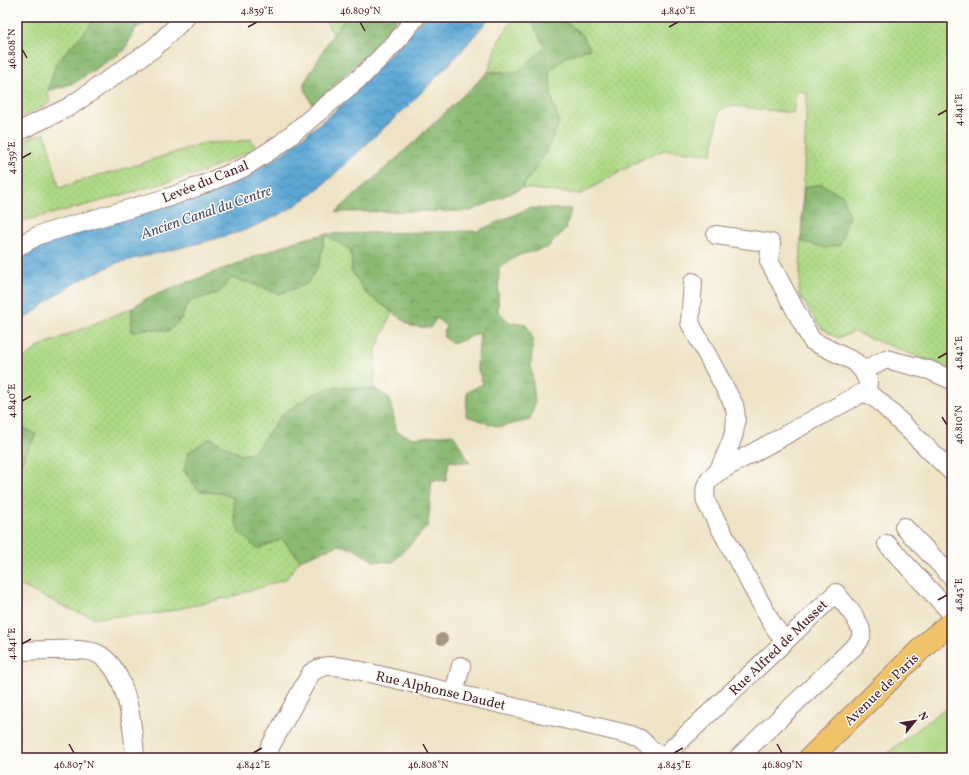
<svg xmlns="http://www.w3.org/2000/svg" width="969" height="775" viewBox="0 0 969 775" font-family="Vollkorn,serif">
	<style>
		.grass { fill: url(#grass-dots); stroke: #7c7c58 }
		.forest { fill: url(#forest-crowns); stroke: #6a6c4e }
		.pitch { fill: #aed985; stroke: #7c7c58 }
		.water { fill: url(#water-waves); stroke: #536380 }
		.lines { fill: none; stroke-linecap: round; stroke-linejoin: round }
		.minor-casing { stroke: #9c8178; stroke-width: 20 }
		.major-casing { stroke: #9c8178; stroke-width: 24 }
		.minor { stroke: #fff; stroke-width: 18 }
		.major { stroke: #f1c369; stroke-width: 22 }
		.tree { fill: #a59680 }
		.ticks { fill: none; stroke: #4a1f2b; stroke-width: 1.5 }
		.labels { text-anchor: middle; stroke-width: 3; stroke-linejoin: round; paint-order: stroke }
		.street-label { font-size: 14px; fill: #4a1f2b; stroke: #fdfcf7 }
		.water-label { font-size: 15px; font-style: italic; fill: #51556f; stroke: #fdfcf7 }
		.neatline { fill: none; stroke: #4a1f2b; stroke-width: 1.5 }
		.ticks-label { font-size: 10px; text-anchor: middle; fill: #4a1f2b }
	</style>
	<defs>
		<pattern id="grass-dots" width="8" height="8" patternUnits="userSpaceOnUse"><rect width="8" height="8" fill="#aed985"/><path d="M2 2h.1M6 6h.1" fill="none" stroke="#97ba73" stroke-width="1.8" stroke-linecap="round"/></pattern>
		<pattern id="forest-crowns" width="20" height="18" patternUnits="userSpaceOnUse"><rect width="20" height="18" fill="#8ab972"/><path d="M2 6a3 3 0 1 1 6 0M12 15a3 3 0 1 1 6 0" fill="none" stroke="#73965e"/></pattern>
		<pattern id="water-waves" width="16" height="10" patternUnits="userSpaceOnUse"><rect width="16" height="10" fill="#5ca7d4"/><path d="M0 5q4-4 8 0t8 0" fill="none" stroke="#4e87ac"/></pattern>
	</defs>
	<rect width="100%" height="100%" fill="#fdfcf7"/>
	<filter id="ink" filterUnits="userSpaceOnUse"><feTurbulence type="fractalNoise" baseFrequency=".025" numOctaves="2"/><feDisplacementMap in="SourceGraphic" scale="8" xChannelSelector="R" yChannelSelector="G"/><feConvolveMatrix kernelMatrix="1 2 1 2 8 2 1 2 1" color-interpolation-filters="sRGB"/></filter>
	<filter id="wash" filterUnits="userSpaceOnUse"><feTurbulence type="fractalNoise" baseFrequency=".012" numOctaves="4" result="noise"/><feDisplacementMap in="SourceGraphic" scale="16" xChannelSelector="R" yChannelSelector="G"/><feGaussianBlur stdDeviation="0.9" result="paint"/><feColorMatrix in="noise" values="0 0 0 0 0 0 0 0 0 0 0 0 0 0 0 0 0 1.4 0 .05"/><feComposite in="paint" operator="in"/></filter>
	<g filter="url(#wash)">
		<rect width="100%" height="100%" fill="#efe3c6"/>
		<path class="grass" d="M17,17H98L92,22L48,91L50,103L17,119Z
			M140,17H156L135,29Z
			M323,17H347L333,34Z
			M515,17H952V370L854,332L838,338L821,328L799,295L807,93L796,91L793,113L733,106L719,110L712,154L665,150L646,157L581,194L522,188L545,154L559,123L551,95L549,71L561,61L519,72H488L499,40Z
			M45,133L58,182L59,188L102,174L118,171L203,143L235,142L251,139L256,148L203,172L83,206L22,221L17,224V142Z
			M325,234L351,250L352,272L365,292L392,312L376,350L374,389L332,387L282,414L255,451L241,455L199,491L220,493L234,498V517L282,539L300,560L286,579L231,597L160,613L97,618L74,611L17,584V471L36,434L17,425V364L40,346L132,308V331L146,329L169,331L180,320L190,301L219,293L231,278L253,284L319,265Z"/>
		<path class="forest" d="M98,17H140L125,50L74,83L48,91L56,63Z
			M347,17H398L373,48L313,106L303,85L333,34Z
			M529,17H559L583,35L590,49L569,55L549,71L551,95L559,123L545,154L522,188L471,211L336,212L398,157L488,72H519L545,47Z
			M821,184L843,196L849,216L840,245L824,248L801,241L804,187Z
			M529,208L571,209L566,229L547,248L519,255L499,268L498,311L509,322L526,324L533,339L531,366L535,402L530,420L499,427L466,416L467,392L483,384L477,367L480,333L453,344L443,336L446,326L437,318L430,328L411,326L365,292L352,272L351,250L325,235L319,265L307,284L279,294L253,284L231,278L219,293L190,301L180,320L169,331L146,329L132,332V308L147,298L296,241L325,234L478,231Z
			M332,387L374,389L389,397L397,432L414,438L453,434L470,463L449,461L446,481L432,480L428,526L393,562L374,561L354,549L339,545L300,560L282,539L257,549L239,532L234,517L233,498L220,493L199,491L184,471L189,452L211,438L241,455L255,451L282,414L314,394Z
			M17,425L36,434L17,471V474Z"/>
		<path class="pitch" d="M952,708V758H881L943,710Z"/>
		<path class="water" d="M424,17H490L459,54L413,101L325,183L312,194L293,207L277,216L246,230L204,242L117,263L80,280L55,296L17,325V254L22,250L236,178L263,166L283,153L336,110L351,96Z"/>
	</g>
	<g filter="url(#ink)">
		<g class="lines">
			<g class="minor-casing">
				<path id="minor" d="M17,132L69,107L154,48L186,17
					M716,235L771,243L769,261L812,341L855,362L863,371L868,381L867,393
					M17,247L39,235L170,197L202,185L243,168L279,145L363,75L396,42L416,17
					M693,282L690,323L734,405C741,429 727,451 718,472
					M863,371L886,359L929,370L952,380
					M867,393L879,401L952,472
					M904,527L952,577
					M887,544L952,614
					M784,641L770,620L706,502C704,487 705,482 718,472L860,394L867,393
					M17,651C34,651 82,647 96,653C128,667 133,728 135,758
					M454,693L461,666
					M264,758L311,673C325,663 333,666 349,668L631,735L640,739L660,758
					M662,758L836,593C843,603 864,623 861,637C860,640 858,643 856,645L738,758"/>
			</g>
			<g class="major-casing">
				<path id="major" d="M810,758L929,641L952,622"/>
			</g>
			<use href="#minor" class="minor"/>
			<use href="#major" class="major"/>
		</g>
		<circle class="tree" cx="442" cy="639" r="6"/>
	</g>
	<path class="ticks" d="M360,22L365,31M248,27L257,22M669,27L678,22M22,49L27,58M938,115L947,110M22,158L31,153M938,358L947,353M22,401L31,396M942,417L947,425M938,600L947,595M22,644L31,639M69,744L74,753M423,744L428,753M777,744L782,753M253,753L262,748M674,753L683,748"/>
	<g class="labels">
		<g class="street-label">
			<text transform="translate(205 181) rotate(-22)" y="5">Levée du Canal</text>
			<text transform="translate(778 647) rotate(-44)" y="5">Rue Alfred de Musset</text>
			<text transform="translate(881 689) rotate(-44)" y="5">Avenue de Paris</text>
			<text transform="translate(441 690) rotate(13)" y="5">Rue Alphonse Daudet</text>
		</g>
		<g class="water-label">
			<text transform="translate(206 212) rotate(-19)" y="5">Ancien Canal du Centre</text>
		</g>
	</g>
	<rect width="969" height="775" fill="none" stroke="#fdfcf7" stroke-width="44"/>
	<g transform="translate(915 721) rotate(60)" stroke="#fdfcf7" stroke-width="3" paint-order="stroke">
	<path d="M0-3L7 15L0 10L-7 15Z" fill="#4a1f2b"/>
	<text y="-6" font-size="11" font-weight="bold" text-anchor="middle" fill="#4a1f2b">N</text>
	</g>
	<rect x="22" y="22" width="925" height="731" class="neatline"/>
	<g class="ticks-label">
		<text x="257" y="14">4.839°E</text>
		<text x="360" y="14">46.809°N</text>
		<text x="678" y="14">4.840°E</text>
		<text transform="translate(11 49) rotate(-90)" y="4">46.808°N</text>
		<text transform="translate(958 110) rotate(-90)" y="4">4.841°E</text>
		<text transform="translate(11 158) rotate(-90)" y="4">4.839°E</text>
		<text transform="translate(958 353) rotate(-90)" y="4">4.842°E</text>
		<text transform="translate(11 401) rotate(-90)" y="4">4.840°E</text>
		<text transform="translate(958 425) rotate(-90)" y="4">46.810°N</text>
		<text transform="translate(958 595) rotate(-90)" y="4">4.843°E</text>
		<text transform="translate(11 644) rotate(-90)" y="4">4.841°E</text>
		<text x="74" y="768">46.807°N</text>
		<text x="253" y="768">4.842°E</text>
		<text x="428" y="768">46.808°N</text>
		<text x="674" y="768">4.843°E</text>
		<text x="782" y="768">46.809°N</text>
	</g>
</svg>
